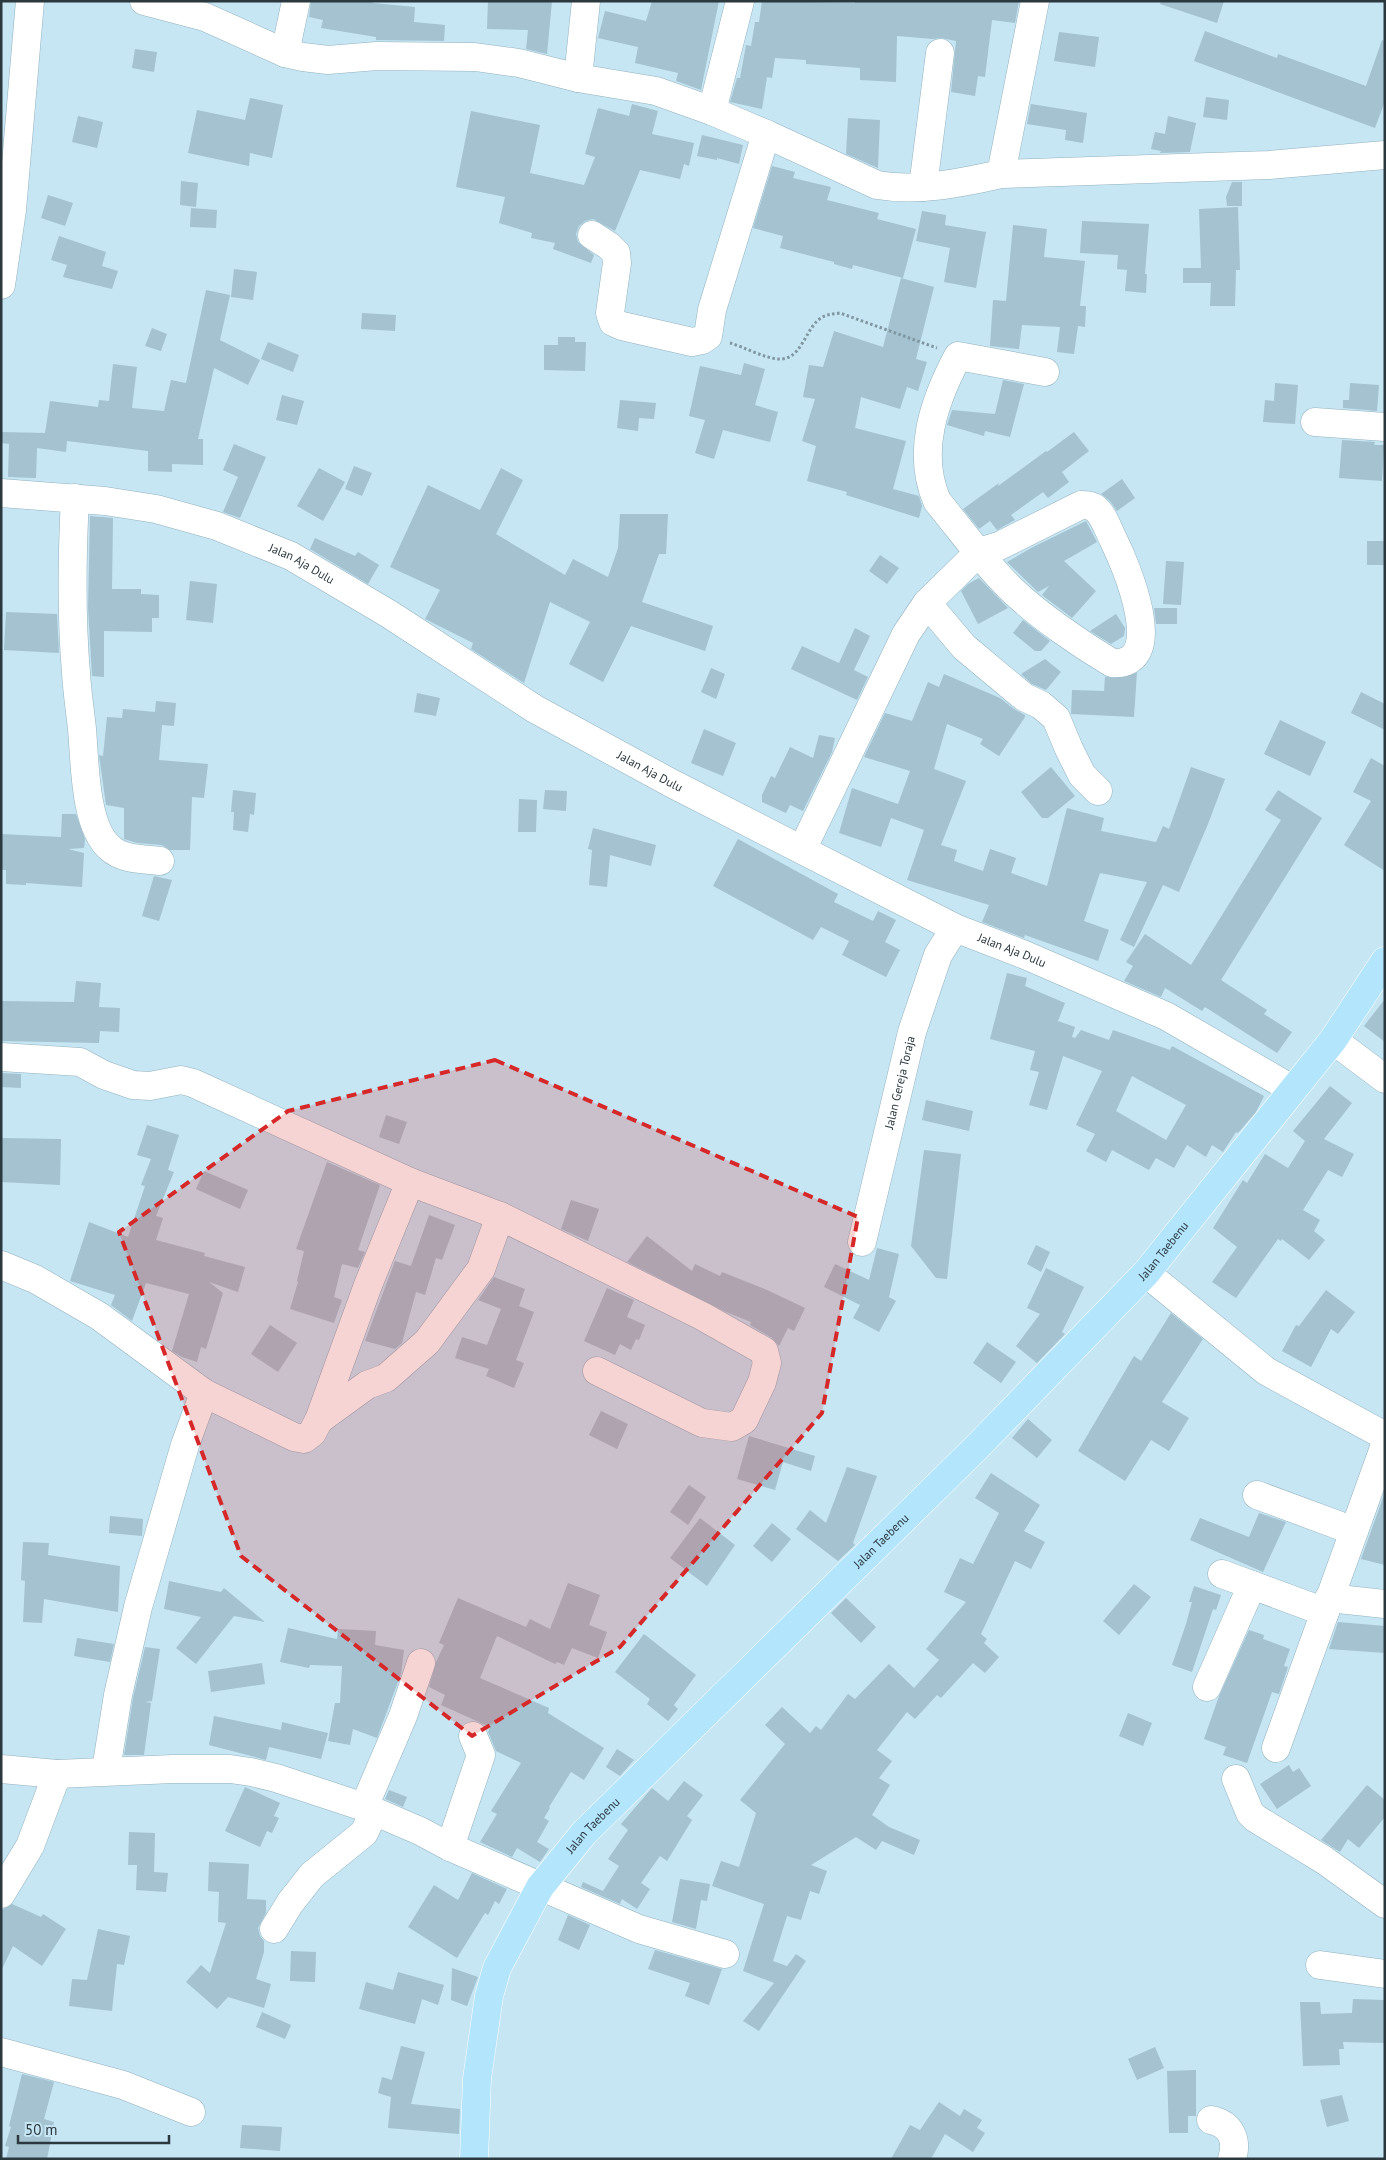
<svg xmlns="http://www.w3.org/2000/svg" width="1386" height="2160" viewBox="0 0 1386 2160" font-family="'PT Sans',sans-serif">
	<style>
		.building { fill: #a4c2d0; fill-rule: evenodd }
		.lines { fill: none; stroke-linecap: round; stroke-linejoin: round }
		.minor-casing { stroke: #93b1bf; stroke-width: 29 }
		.major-casing { stroke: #fff; stroke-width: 29 }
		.path { stroke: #7f96a0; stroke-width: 3; stroke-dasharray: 2.5 2.5; stroke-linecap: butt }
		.minor { stroke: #fff; stroke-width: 28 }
		.major { stroke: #b3e6fd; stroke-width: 28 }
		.marked { fill: #d62828; fill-opacity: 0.2; stroke: #d62828; stroke-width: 4; stroke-dasharray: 10 6; stroke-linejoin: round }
		.labels { text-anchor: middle; stroke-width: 4; stroke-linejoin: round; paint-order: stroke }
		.street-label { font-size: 12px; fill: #2b383e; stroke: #c6e6f4 }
	</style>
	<rect width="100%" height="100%" fill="#c6e6f4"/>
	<path class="building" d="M311,1H373V3L415,7L414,22L445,25L444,41L376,40V37L321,28L323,20L309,17Z
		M488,1H552L547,54L526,49L528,30L487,29Z
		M652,1H719L701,90L676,81L678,73L635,63L638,47L598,38L605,11L646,21Z
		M762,1L855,3V1H1019L1015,23L992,20L985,77L978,76L975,96L951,92L956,41L941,38L933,39L897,36L896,82L860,80V68L806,64V60L775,58L772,78L767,77L762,109L730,102L737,78H740L746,45L751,46L755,22H759Z
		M1161,1H1224L1217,23L1160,4Z
		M1205,31L1277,58L1278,54L1366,86L1382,40L1385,41V101L1375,128L1194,61Z
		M1059,32L1099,37L1095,67L1054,61Z
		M135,49L157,52L154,72L132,68Z
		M1206,97L1229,100L1227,120L1203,117Z
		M250,98L283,105L272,158L250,153L249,166L188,153L197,110L245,120Z
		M632,104L658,111L652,134L694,143L689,166L684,164L680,179L640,170L615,231L593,219L585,221L579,226L576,234L578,242L594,255L591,263L553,249L555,243L531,238L532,233L499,223L505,197L456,187L471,111L540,125L530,173L584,185L595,157L585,154L598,108L629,116Z
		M1031,104L1087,113L1083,143L1065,140L1066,130L1027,124Z
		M78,116L103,122L97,148L72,142Z
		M1168,116L1196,123L1190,152L1160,153L1161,151L1151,149L1155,132L1165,134Z
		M848,118L880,120L878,168L846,154Z
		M702,135L743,145L739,164L717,158V160L697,156Z
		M772,166L795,172L793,178L831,187L827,200L879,213L877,219L916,229L903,278L853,265L852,269L834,264V262L780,248L783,236L753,228Z
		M181,181L198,183L196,207L180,205Z
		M1232,182H1242V206H1227L1226,197Z
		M48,195L73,203L65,226L41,218Z
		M1238,207L1240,270H1236L1235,306H1210L1211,283H1183V268H1201L1199,209Z
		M191,208L217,210L216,228L190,227Z
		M922,211L946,215L945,225L986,232L976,288L944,282L950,248L916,241Z
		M1082,221L1149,224L1145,274H1147L1146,293L1125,291L1127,270L1117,269L1118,255L1080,253Z
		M1013,225L1047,229L1044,257L1085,261L1080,306H1086L1085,327L1078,326L1074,354L1057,352L1060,327L1022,325L1019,349L990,346L993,300L1006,301Z
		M59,236L106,252L102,266L118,271L112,289L63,277L67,265L51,260Z
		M234,269L257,272L253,300L231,297Z
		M901,278L934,287L916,359L927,362L918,391L907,387L900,409L861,397L855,428L906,441L893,489L919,496L922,506L919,518L846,495L847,492L807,481L816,446L802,441L815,399L803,397L809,365L823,367L834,331L883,347Z
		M206,290L230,295L220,340L260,360L248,385L214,368L198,439H203V465L172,464V472L148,471V451L67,441L66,452L37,448L36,478L8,477L9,444L1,443V432L45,433L50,401L98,407L99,400L109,401L113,364L137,367L132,408L164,411L171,380L186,383Z
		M362,313L396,315L395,331L361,329Z
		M152,328L167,334L161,351L145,346Z
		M558,337H575V342H586L585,371L544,370V345H558Z
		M268,342L299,355L293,372L261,359Z
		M744,363L765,369L755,405L778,412L770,442L723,430L714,459L695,453L705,420L689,416L700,366L741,375Z
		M1003,380L1024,384L1010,437L985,431L984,436L947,425L952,410L995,414Z
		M1275,383L1298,385L1295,424L1263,422L1265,400L1274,401Z
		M1350,383L1379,385L1377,411L1343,408V400H1349Z
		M282,395L304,401L297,425L276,420Z
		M620,400L656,403L654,419L639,418L638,431L617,428Z
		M1074,432L1089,451L1062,472L1069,482L1048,498L1043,492L1011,515L1015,520L997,530L990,521L979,529L963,509L999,483L998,486L1046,451L1047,452Z
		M1342,440L1375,442L1374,445H1384L1382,481L1339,478Z
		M234,444L266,457L240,518L223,512L238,477L223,470Z
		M354,466L372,473L362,496L345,489Z
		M319,468L345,482L323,521L297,506Z
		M501,468L523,480L496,534L565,575L573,559L608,577L618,548L620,514H668L666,554H659L642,602L713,626L705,651L631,626L603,682L569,664L590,622L550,602L524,683L471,649L473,643L425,619L440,590L390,567L428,485L480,510Z
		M1122,479L1135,498L1117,511L1110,501L1101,494Z
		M90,516L113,518L112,589H141V594L159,595V618H152V632L104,631V677L92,676L88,607Z
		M1086,521L1097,542L1064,561L1096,591L1072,618L1042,595L1049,586L1038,592L1007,562L1033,547Z
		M315,538L355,556L358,552L379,565L368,584L310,549Z
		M1367,541H1385V565H1367Z
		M880,555L899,568L887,584L869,571Z
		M1166,561L1184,562L1181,605L1163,604Z
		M979,578L1008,608L978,624L961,591L968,584Z
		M190,581L217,584L213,623L186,620Z
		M1154,608H1177V624H1156Z
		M6,612L57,614L59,653L4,650Z
		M1116,614L1125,628L1124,636L1111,644L1090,631Z
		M1023,620L1050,641L1041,651H1035L1013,633Z
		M855,628L870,636L854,670L868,677L857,700L791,669L802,646L839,663Z
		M1045,659L1061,672L1046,690L1032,684L1021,674Z
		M711,668L725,674L716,699L701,692Z
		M1137,672L1134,717L1071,714L1072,690L1104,691L1105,677L1115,678Z
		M944,674L1000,698L1014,709L1025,715V717L999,756L980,744L983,739L947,724L934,769L966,781L941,845L957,850L954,861L983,871L990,849L1016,858L1011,873L1047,886L1067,808L1104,818L1101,831L1156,842L1163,826L1169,829L1191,767L1225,779L1208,824L1179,892L1163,885L1134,947L1120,940L1147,882L1100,873L1084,921L1109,930L1098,961L1025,935L1024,938L982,922L989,905L907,880L924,830L891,818L881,847L839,833L852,788L898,804L910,771L864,757L885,713L912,721L928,682L939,687Z
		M1361,692L1385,704V730L1351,713Z
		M417,693L440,698L436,716L414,712Z
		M156,701L176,703L174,726L162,725L159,760L208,764L204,798L192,797L190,850H170L162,845L137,843L124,839V808L106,805L99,755L103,756L107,717L122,718L123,709L155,712Z
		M1280,720L1326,742L1310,776L1264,754Z
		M704,729L736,743L723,776L691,763Z
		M819,735L835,738L832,752L803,811L790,805L786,813L762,802V795L771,776L775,778L790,747L813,758Z
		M1371,758L1385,766V871L1344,845L1371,801L1353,792Z
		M1051,767L1075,796L1048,818H1042L1021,792Z
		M233,790L256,793L254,815L250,814L248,832L233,830L234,812H231Z
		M545,790L567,791L566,811L543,809Z
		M1278,790L1322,818L1221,980L1267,1010L1264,1014L1292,1032L1277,1053L1205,1007L1202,1011L1165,988L1161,997L1124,981L1133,966L1126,962L1145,934L1191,965L1281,820L1265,810Z
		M519,799L537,800L536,832H518Z
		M62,814H76L85,839L84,848L68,849L84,853L82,887L26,883V885L6,884V870H1V834L61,837Z
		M593,828L656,845L651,866L610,855L607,887L589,885L592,850L588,849Z
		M738,839L838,894L834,902L873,921L878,911L896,920L885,942L900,950L886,977L842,955L849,941L821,927L813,940L713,886Z
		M154,876L172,880L159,921L142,916Z
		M1007,973L1027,978L1025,986L1065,1003L1058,1021L1075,1027L1072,1037L1075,1038L1081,1030L1109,1040L1113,1030L1170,1050L1172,1046L1264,1096L1256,1112L1238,1133L1236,1132L1223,1152L1212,1145L1206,1157L1187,1145L1174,1168L1156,1158L1149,1170L1112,1150L1106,1162L1086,1151L1095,1134L1076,1125L1102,1071L1063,1056L1047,1110L1029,1105L1039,1072L1030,1070L1035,1051L990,1039ZM1132,1076L1186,1105L1166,1140L1116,1111Z
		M76,981L101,983L99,1007L120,1008L119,1032L100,1031L99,1043L1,1041V1001L74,1002Z
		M1385,999V1042L1364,1026Z
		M1,1073L21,1074V1088L1,1087Z
		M1330,1086L1352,1103L1324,1139L1354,1154L1342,1177L1328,1170L1303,1210L1320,1220L1314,1231L1325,1240L1309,1260L1282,1239L1281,1241L1278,1239L1236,1298L1212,1282L1237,1247L1213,1228L1243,1180L1247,1183L1265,1154L1288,1168L1305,1141L1293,1131Z
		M926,1100L973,1111L969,1131L922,1120Z
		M386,1115L407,1122L399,1144L379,1137Z
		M147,1125L179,1135L168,1170L174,1172L156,1216L163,1218L156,1240L205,1253L204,1256L245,1267L238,1292L209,1282L223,1293L206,1349L201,1347L197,1362L182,1357L172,1351L189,1294L146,1283L132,1321L111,1305L115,1295L70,1281L89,1222L128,1237L145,1186L141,1185L151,1159L137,1155Z
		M1,1138L61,1139L60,1185L1,1182Z
		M924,1150L961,1154L947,1279L936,1278L911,1246Z
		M327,1162L380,1185L358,1250L365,1252L358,1268L342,1264L334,1297L342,1300L334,1323L290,1309L298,1282L297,1281L304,1251L296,1249Z
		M204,1171L248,1190L240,1209L196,1189Z
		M571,1200L599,1209L588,1241L561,1229Z
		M429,1215L455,1225L442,1260L436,1258L425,1295L416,1292L402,1343L395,1349L365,1341L395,1261L411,1266Z
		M647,1236L692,1271L695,1264L720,1276L722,1272L767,1290L805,1308L794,1331L788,1328L779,1346L772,1338L750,1325L751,1322L726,1312L627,1262Z
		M1036,1245L1050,1252L1041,1272L1027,1264Z
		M877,1248L899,1254L889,1297L896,1301L879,1332L853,1318L860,1305L824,1287L835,1264L869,1280Z
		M1046,1268L1084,1287L1062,1332L1065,1334L1037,1363L1016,1346L1040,1314L1027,1308Z
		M494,1277L525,1289L519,1306L534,1312L516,1360L524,1363L514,1388L486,1376L489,1369L455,1358L462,1337L487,1345L501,1309L478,1300Z
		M607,1288L634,1300L627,1317L645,1325L639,1340L636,1339L631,1350L620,1344L615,1355L584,1341Z
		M1326,1290L1355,1312L1338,1334L1331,1329L1311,1367L1282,1351L1296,1325L1299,1326Z
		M1171,1313L1203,1339L1162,1402L1189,1418L1169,1451L1151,1440L1125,1481L1078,1451L1134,1356L1141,1361Z
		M270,1325L297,1343L278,1372L251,1354Z
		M987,1342L1016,1362L1001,1383L973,1363Z
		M601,1411L628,1424L617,1449L589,1435Z
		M1028,1419L1052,1440L1037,1458L1012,1438Z
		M749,1436L815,1456L811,1471L783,1462L775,1490L737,1479Z
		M847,1467L877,1476L853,1543L855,1545L838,1561L796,1529L810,1510L826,1523Z
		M991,1473L1040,1505L1024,1531L1045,1542L1031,1569L1015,1561L981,1634L987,1639L984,1643L999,1657L985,1673L973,1663L941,1698L937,1695L915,1719L907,1712L877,1750L892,1761L879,1778L890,1785L872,1815L889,1827L920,1840L914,1855L882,1841L876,1850L856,1837L811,1865L827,1871L819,1894L810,1891L801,1920L787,1916L773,1961L787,1966L796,1954L806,1961L759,2031L743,2021L774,1983L743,1971L764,1904L712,1886L721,1861L739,1867L756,1813L740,1800L785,1744L765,1725L782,1707L810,1733L816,1726L821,1730L848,1694L855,1699L889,1664L914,1688L939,1660L926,1649L966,1602L944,1592L960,1558L973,1564L999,1513L975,1498Z
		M689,1485L706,1497L688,1525L670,1512Z
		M1385,1492V1565L1361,1559Z
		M1259,1513L1286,1522L1263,1572L1190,1540L1200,1518L1249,1537Z
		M110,1516L143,1519L142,1536L109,1533Z
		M700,1518L735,1545L707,1586L670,1558Z
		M772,1523L791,1539L772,1562L753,1546Z
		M23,1542L49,1543L48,1555L120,1566L118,1612L44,1599L42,1623L23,1622L25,1581L21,1580Z
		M169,1581L221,1592L224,1588L265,1622L234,1616L196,1664L176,1648L201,1617L164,1609Z
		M568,1583L600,1595L589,1625L607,1632L598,1658L572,1648L564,1665L557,1662L555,1664L497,1636L480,1678L549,1708L548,1713L604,1748L584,1780L571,1772L549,1807L550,1808L544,1818L549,1821L537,1842L549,1849L540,1862L517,1848L512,1857L480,1842L497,1814L491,1811L521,1763L496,1751L488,1732L490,1727L441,1705L445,1695L429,1687L436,1662L444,1645L439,1643L458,1598L526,1627L530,1619L550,1629Z
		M1134,1584L1151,1597L1119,1635L1103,1621Z
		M1194,1586L1221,1595L1216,1610L1213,1609L1192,1672L1172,1665L1186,1624L1192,1602H1189Z
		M846,1598L876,1627L861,1643L831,1613Z
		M1338,1622L1385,1626V1653L1329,1649Z
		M288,1628L337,1639L338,1629L376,1631L375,1645L404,1650L401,1674L377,1738L353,1729L350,1745L328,1741L335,1703H340L342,1666L310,1665L309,1668L280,1662Z
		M1249,1630L1264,1635L1263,1639L1290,1649L1284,1666L1288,1667L1279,1694L1272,1692L1247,1763L1223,1755L1226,1747L1204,1739L1219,1696Z
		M644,1634L696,1675L674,1705L678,1709L668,1721L647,1704L650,1699L615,1672Z
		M77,1638L114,1644L110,1662L74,1656Z
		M145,1647L160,1649L152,1701L145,1702L151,1703L144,1755H124L133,1698Z
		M262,1663L265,1684L211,1692L208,1671Z
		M1128,1713L1152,1723L1143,1746L1119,1736Z
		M214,1716L281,1730L282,1722L328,1733L321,1759L269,1747L266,1760L209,1745Z
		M617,1749L634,1760L620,1776L606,1767Z
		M1289,1765L1293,1772L1299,1768L1311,1786L1277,1809L1260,1784Z
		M684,1781L703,1795L687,1816L692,1820L667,1861L660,1856L641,1883L650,1889L637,1909L622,1899L620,1904L581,1887L583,1882L603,1891L619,1866L608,1859L628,1830L621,1824L652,1788L668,1801Z
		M1367,1785L1385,1800V1817L1359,1848L1348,1839L1340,1852L1321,1840Z
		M245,1787L280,1803L274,1816L279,1818L272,1833L267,1831L260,1847L225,1831Z
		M389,1790L407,1797L403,1807L385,1799Z
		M129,1832L155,1833L154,1872L168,1873L166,1892L136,1890L137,1865H128Z
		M209,1862L249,1864L247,1899L266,1900V1913L258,1928L260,1936L264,1941V1952L256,1979L271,1984L264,2008L228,1997L217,2009L186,1982L201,1965L210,1973L226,1923L218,1922L219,1892L208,1891Z
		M472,1873L507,1889L499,1904L495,1901L488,1915L485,1913L457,1958L408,1927L434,1885L458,1900Z
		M680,1879L710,1884L707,1901L701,1900L696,1929L672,1922Z
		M12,1904L41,1917L43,1914L66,1929L42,1966L13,1946L1,1971V1910Z
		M568,1915L590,1925L579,1950L558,1940Z
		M98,1929L130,1936L124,1965L117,1964L112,2011L69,2006L72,1979L87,1980Z
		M655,1950L722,1969L709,2005L685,1996L690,1983L648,1969Z
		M291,1951L316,1952L315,1982L290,1981Z
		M452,1968L478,1977L467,2006L451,2000Z
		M398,1972L444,1985L438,2005L422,1999L415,2024L359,2009L366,1982L393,1990Z
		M1353,1999L1385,2000V2043L1343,2042L1344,2049H1339L1340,2065L1303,2066L1300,2002H1320L1321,2014L1352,2013Z
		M262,2012L291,2025L285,2039L256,2027Z
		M401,2046L425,2052L411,2104L460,2109L459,2134L388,2128L391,2097L378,2093L382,2077L392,2080Z
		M1155,2047L1164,2068L1137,2080L1128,2059Z
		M1196,2070V2116H1188V2133H1169L1167,2071Z
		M22,2074L54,2082L44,2119L54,2122L47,2159H6L9,2147L5,2146L11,2127L9,2126Z
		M1342,2095L1349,2121L1327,2127L1320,2100Z
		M939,2102L960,2116L964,2109L982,2120L977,2128L985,2133L973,2152L945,2134L931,2159H891L910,2125L920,2130Z
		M242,2125L282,2127L280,2151L240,2148Z"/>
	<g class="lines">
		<g class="minor-casing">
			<g id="minor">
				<path d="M144,1L205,17L285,53L303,57L328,60L377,56L475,57L519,63L578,78L656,91L712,111L766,134L877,185C918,192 960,183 1001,174L1269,165L1385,155"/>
				<path d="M285,53L296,1"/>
				<path d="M578,78L586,1"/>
				<path d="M712,111L740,1"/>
				<path d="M1001,174L1035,1"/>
				<path d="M923,187L940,53"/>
				<path d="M592,235L609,246L616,253L617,263L610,313L613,322L622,326L692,342L702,340L708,336L712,310L766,134"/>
				<path d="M1,285L12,210L30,1"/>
				<path d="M1315,422L1385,427"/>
				<path id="s1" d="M1,493L105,501L156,509L217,526L291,556L389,614L535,709L671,783L955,928L1025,955L1166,1016L1292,1089"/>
				<path d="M75,498C72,556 71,615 76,673C77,691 80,710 82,729C85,761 84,826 110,848C123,860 144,859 160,861"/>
				<path d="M927,603L964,647L1024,697L1041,705L1056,718L1069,749L1082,775L1098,791"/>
				<path d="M802,850L906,634L927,603L979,552L999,546L1081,505C1086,505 1091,505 1096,509C1104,516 1108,529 1113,539C1125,563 1170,667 1112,663C1080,644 1038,615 1011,589C984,563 961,530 937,501C916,452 934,401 958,356L1045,372"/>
				<path d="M1333,1040L1385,1079"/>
				<path d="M1,1057L80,1062L104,1075L133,1085L150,1086L181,1080L193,1083L410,1182"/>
				<path id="s2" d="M862,1242L912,1032L938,955L955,928"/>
				<path d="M1,1265L35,1279L99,1316L204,1393L294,1437L304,1439L312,1433L319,1420L368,1285L410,1182L500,1216L702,1316L764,1351L767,1363L762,1382L744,1420L732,1427L702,1423L597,1371"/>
				<path d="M1146,1273L1266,1371L1385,1436"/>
				<path d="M319,1420L367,1385L386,1378L427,1342L481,1269L500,1216"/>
				<path d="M1257,1495L1354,1531"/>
				<path d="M1222,1574L1325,1612"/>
				<path d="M1329,1598L1385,1604"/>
				<path d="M1207,1687L1252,1585"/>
				<path d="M1276,1748L1385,1445"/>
				<path d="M1,1769L57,1774L173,1769H230L251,1772L276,1778L364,1807L420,1831L450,1847L639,1929L725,1954"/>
				<path d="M106,1770L118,1695L138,1607L185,1445L204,1393"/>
				<path d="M1236,1779L1250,1813L1255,1818L1324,1860L1385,1904"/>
				<path d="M364,1807L403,1716L421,1663"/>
				<path d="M450,1847L481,1755L473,1736"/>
				<path d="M1,1894L30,1846L57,1774"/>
				<path d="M274,1929L290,1903L312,1875L364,1833L374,1812"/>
				<path d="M1320,1965L1385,1974"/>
				<path d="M1,2052L123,2085L191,2112"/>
				<path d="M1211,2120C1231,2124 1238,2140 1232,2159"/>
			</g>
		</g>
		<g class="major-casing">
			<g id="major">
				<path id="s3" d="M474,2159L477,2079L489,1996L497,1968L540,1887L584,1833L976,1448L1146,1273L1333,1040L1385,961"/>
			</g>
		</g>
		<path class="path" d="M730,343C744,347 764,358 778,359C802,361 805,328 821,318C827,314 833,314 840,313L937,348"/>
		<use href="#minor" class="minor"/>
		<use href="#major" class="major"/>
	</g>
	<path class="marked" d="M495,1060L858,1217L822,1413L620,1647L472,1736L241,1556L119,1232L288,1111Z"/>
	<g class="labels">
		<g class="street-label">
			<text dy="4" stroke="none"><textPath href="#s1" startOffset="312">Jalan Aja Dulu</textPath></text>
			<text dy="4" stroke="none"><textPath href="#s1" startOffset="718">Jalan Aja Dulu</textPath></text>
			<text dy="4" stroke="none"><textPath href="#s1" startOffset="1122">Jalan Aja Dulu</textPath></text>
			<text dy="4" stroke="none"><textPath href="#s2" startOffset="164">Jalan Gereja Toraja</textPath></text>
			<text dy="4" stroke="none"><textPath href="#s3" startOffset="1176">Jalan Taebenu</textPath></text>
			<text dy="4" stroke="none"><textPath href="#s3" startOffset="771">Jalan Taebenu</textPath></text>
			<text dy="4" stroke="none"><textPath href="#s3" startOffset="366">Jalan Taebenu</textPath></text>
		</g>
	</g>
	<rect width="1386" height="2160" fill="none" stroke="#2b383e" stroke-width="5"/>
	<path d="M18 2135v8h151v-8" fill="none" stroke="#2b383e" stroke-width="2.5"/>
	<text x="25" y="2135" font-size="15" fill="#2b383e" stroke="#c6e6f4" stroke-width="4" paint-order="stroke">50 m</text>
</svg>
